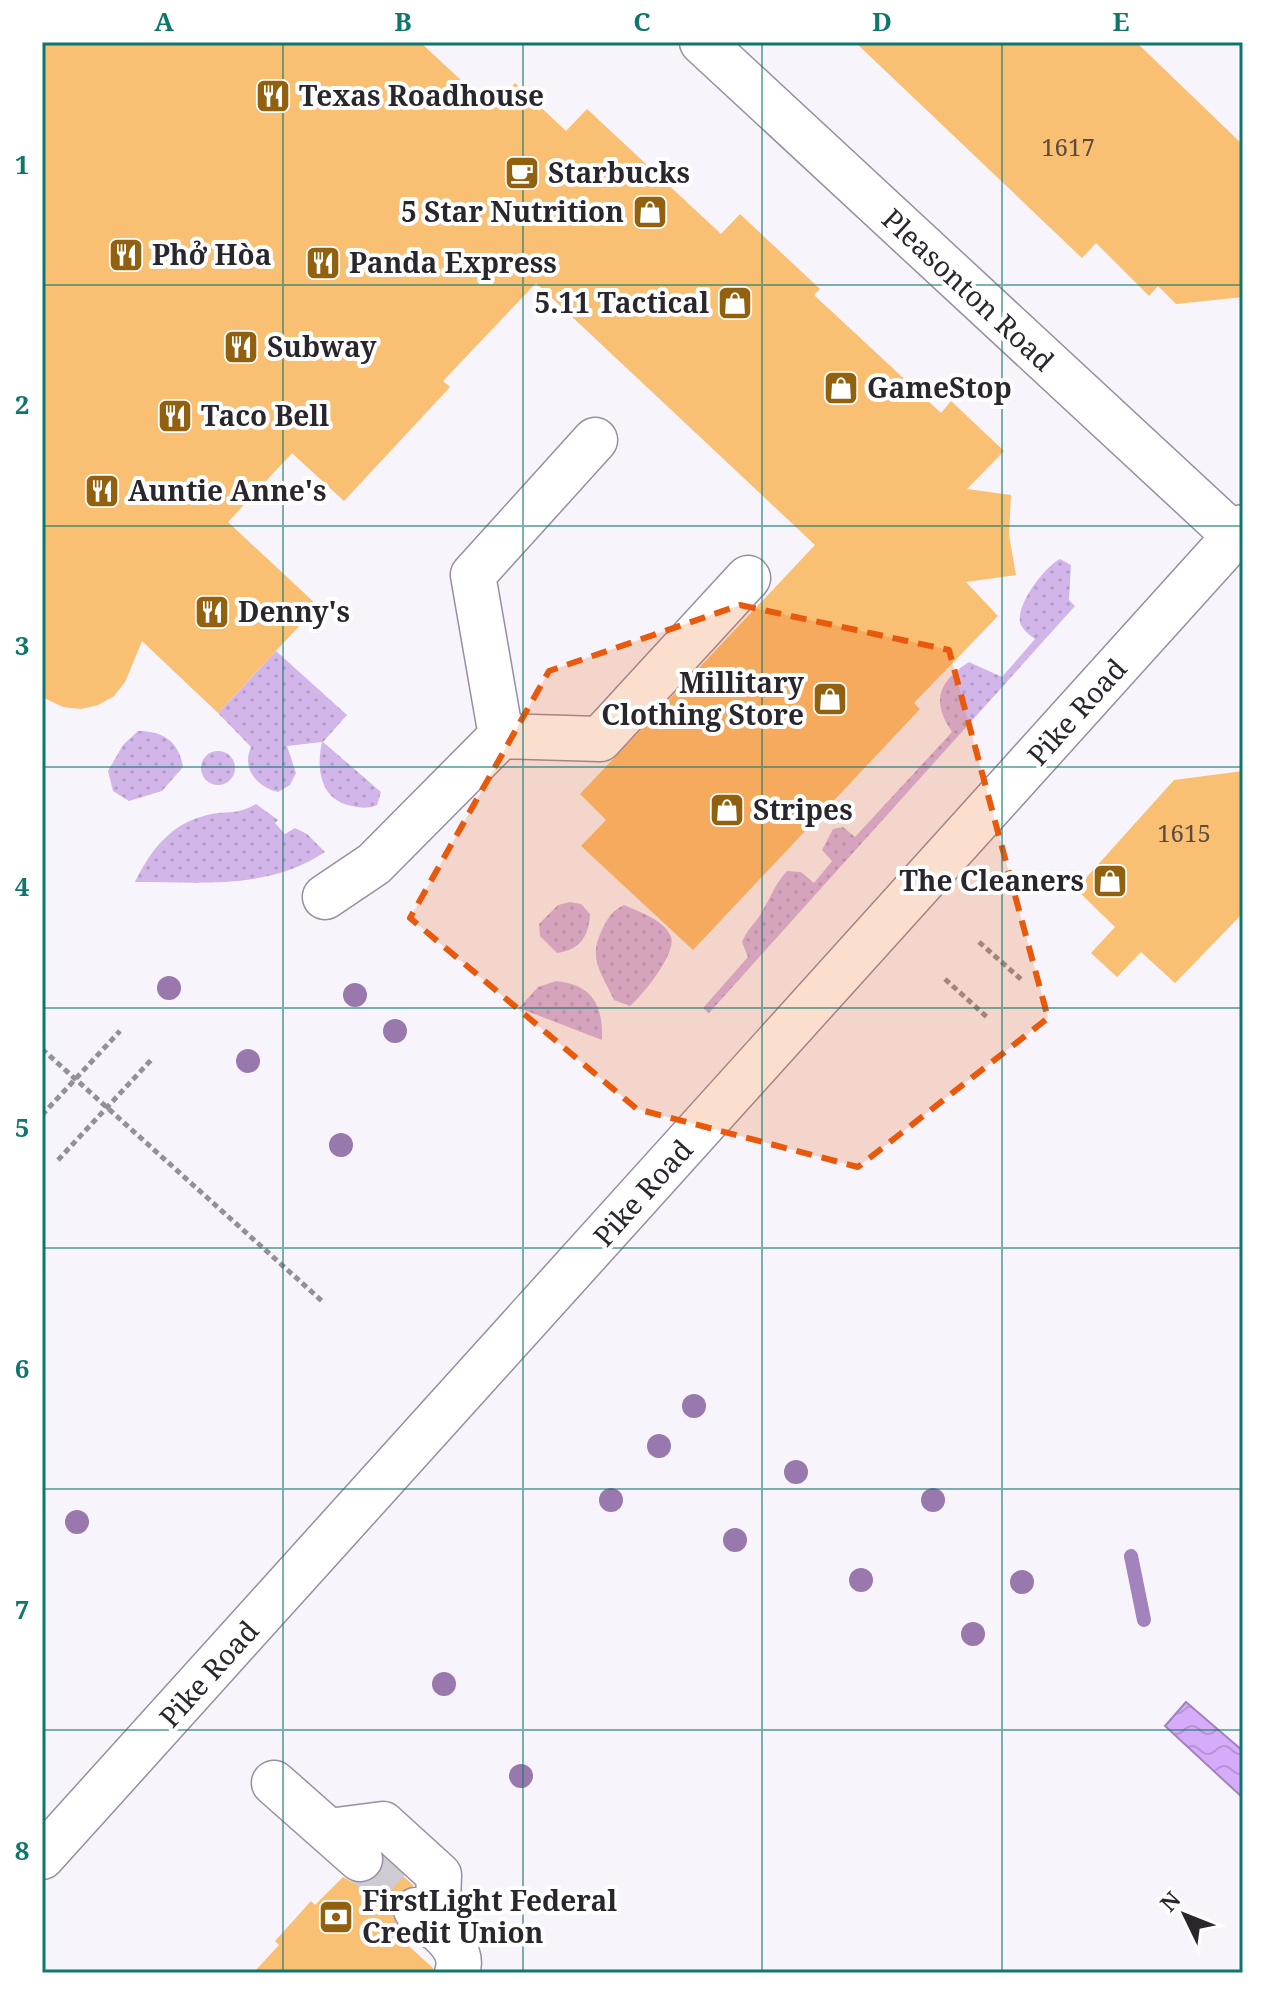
<svg xmlns="http://www.w3.org/2000/svg" width="1285" height="2015" viewBox="0 0 1285 2015" font-family="'Noto Serif',serif">
	<style>
		.green { fill: url(#green-dots) }
		.water { fill: url(#water-waves); stroke: #a283bc; stroke-width: 2 }
		.lines { fill: none; stroke-linecap: round; stroke-linejoin: round }
		.stream { stroke: #a283bc; stroke-width: 14 }
		.building { fill: #f9bf72 }
		.minor-tunnel { stroke: #cfcbd3; stroke-width: 44; stroke-dasharray: 44 22; stroke-linecap: butt }
		.minor-casing { stroke: #988ea0; stroke-width: 47 }
		.path { stroke: #949097; stroke-width: 5; stroke-dasharray: 6 4; stroke-linecap: butt }
		.minor { stroke: #fff; stroke-width: 44 }
		.tree { fill: #9978ad }
		.marked { fill: #e8590c; fill-opacity: 0.2; stroke: #e8590c; stroke-width: 6; stroke-dasharray: 16 10; stroke-linejoin: round }
		.grid { fill: none; stroke: #0f766e; stroke-width: 2; stroke-opacity: 0.55 }
		.labels { text-anchor: middle; stroke-width: 8; stroke-linejoin: round; paint-order: stroke }
		.number-label { font-size: 24px; fill: #5e4c3e }
		.poi-label { font-size: 28px; font-weight: bold; fill: #2a262d; stroke: #fff; text-anchor: start }
		.street-label { font-size: 28px; fill: #2a262d; stroke: #fff }
		.neatline { fill: none; stroke: #0f766e; stroke-width: 3 }
		.grid-label { font-size: 26px; text-anchor: middle; font-weight: bold; fill: #0f766e }
	</style>
	<defs>
		<pattern id="green-dots" width="8" height="8" patternUnits="userSpaceOnUse" patternTransform="scale(2)"><rect width="8" height="8" fill="#d2b6ea"/><path d="M2 2h.1M6 6h.1" fill="none" stroke="#b49cc9" stroke-width="1.8" stroke-linecap="round"/></pattern>
		<pattern id="water-waves" width="16" height="10" patternUnits="userSpaceOnUse" patternTransform="scale(2)"><rect width="16" height="10" fill="#d6abf9"/><path d="M0 5q4-4 8 0t8 0" fill="none" stroke="#b893d6"/></pattern>
	</defs>
	<rect width="100%" height="100%" fill="#f8f4fc"/>
	<path class="green" d="M1060,559L1071,565L1069,600L1075,606L709,1013L703,1008L748,957L742,942C747,929 757,922 763,910C772,895 775,884 787,871L801,872L814,883L832,861L822,850L833,829L843,827L855,837L952,732C931,701 938,682 969,662L1002,677L1035,639C1031,636 1024,631 1021,625C1013,608 1045,566 1060,559Z
		M276,651L347,715L323,742L381,792L377,805C368,809 361,808 352,806C320,800 316,769 322,742L287,746L296,773L290,785L278,792C258,787 241,770 251,747L218,713Z
		M138,731C164,731 179,742 183,767L162,791L129,801L113,791L108,771L123,745Z
		M201 768a17 17 0 1 1 34 0a17 17 0 1 1-34 0Z
		M256,804L278,820L275,823L285,834L295,828L307,834L325,852C268,890 201,882 135,882C151,850 170,824 207,815C228,810 235,816 256,804Z
		M570,902L581,904L590,914C589,936 580,950 557,953L540,936L539,924L558,905Z
		M624,905C639,912 665,920 671,937C677,953 642,996 630,1006L614,1000C601,972 587,958 603,928C609,916 612,911 624,905Z
		M556,981C593,985 603,1005 602,1040L519,1008L538,987Z"/>
	<path class="water" d="M1186,1702L1243,1751V1798L1165,1726Z"/>
	<g class="lines">
		<path class="stream" d="M1131,1556L1144,1620"/>
	</g>
	<path class="building" d="M42,42H420L492,109L515,83L566,131L587,109L721,234L740,214L820,289L814,295L941,413L951,401L1004,451L967,489L1011,495L1009,535L1016,575L966,582L998,616L914,703L920,709L693,950L581,846L606,820L580,794L815,545L536,283L443,381L450,387L344,501L292,453L228,522L318,606L218,713L142,641L125,682L114,696L98,705L81,709L63,707L42,697Z
		M855,42H1136L1243,145V297L1176,304L1158,286L1149,296L1096,243L1082,258Z
		M1243,771V913L1175,983L1141,952L1117,977L1091,953L1115,927L1076,889L1174,780Z
		M384,1859L414,1886L397,1894L391,1906L396,1923L390,1929L433,1968V1973H253L279,1945L275,1941L311,1901L315,1905L343,1877L354,1883L369,1882L379,1875Z"/>
	<g class="lines">
		<path class="minor-tunnel" d="M360,1859L412,1905"/>
		<g class="minor-casing">
			<path id="minor" d="M702,42L1235,536
				M501,736L600,739L748,578
				M325,897L374,864L501,736L473,575L595,440
				M274,1783L360,1859
				M329,1831L383,1824L439,1875L437,1929
				M42,1857L1243,527
				M416,1910C433,1926 467,1946 457,1973"/>
		</g>
		<path class="path" d="M979,942L1023,981
			M945,979L989,1019
			M42,1049L322,1301
			M42,1115L120,1031
			M58,1160L152,1059"/>
		<use href="#minor" class="minor"/>
	</g>
	<g class="tree">
		<circle cx="169" cy="988" r="12"/>
		<circle cx="355" cy="995" r="12"/>
		<circle cx="395" cy="1031" r="12"/>
		<circle cx="248" cy="1061" r="12"/>
		<circle cx="341" cy="1145" r="12"/>
		<circle cx="694" cy="1406" r="12"/>
		<circle cx="659" cy="1446" r="12"/>
		<circle cx="796" cy="1472" r="12"/>
		<circle cx="611" cy="1500" r="12"/>
		<circle cx="933" cy="1500" r="12"/>
		<circle cx="77" cy="1522" r="12"/>
		<circle cx="735" cy="1540" r="12"/>
		<circle cx="861" cy="1580" r="12"/>
		<circle cx="1022" cy="1582" r="12"/>
		<circle cx="973" cy="1634" r="12"/>
		<circle cx="444" cy="1684" r="12"/>
		<circle cx="521" cy="1776" r="12"/>
	</g>
	<path class="marked" d="M740,605L949,650L1048,1018L858,1167L637,1109L410,918L549,671Z"/>
	<path class="grid" d="M283,42V1973M523,42V1973M762,42V1973M1002,42V1973M42,285H1243M42,526H1243M42,767H1243M42,1008H1243M42,1248H1243M42,1489H1243M42,1730H1243"/>
	<defs>
		<g id="restaurant-square" transform="scale(1.8)"><rect x="-9" y="-9" width="18" height="18" rx="4" fill="#91610f" stroke="#fff"/><path d="M-5-6h1v4h1v-4h1v4h1v-4h1v5L-1.5 .5V6h-2V.5L-5-1ZM5-6V6H3V1.5H1.5Q1.5-4 5-6Z" fill="#fff"/></g>
		<g id="cafe-square" transform="scale(1.8)"><rect x="-9" y="-9" width="18" height="18" rx="4" fill="#91610f" stroke="#fff"/><path d="M-5.5-4.5H6V0H3Q3 3.5 0 3.5H-2.5Q-5.5 3.5-5.5 0ZM3-3.2v2h1.7v-2ZM-6 4.5H4V6H-6Z" fill="#fff"/></g>
		<g id="shop-square" transform="scale(1.8)"><rect x="-9" y="-9" width="18" height="18" rx="4" fill="#91610f" stroke="#fff"/><path d="M-5-2.5h2.3a2.7 3.5 0 0 1 5.4 0H5L5.5 6h-11ZM-1.5-2.5h3a1.5 2.3 0 0 0-3 0Z" fill="#fff"/></g>
		<g id="bank-square" transform="scale(1.8)"><rect x="-9" y="-9" width="18" height="18" rx="4" fill="#91610f" stroke="#fff"/><path d="M-6-4H6V4H-6ZM0-2.3a2.3 2.3 0 1 0 0 4.6a2.3 2.3 0 1 0 0-4.6Z" fill="#fff"/></g>
	</defs>
	<g fill-rule="evenodd">
		<use href="#restaurant-square" x="273" y="96"/>
		<use href="#cafe-square" x="522" y="173"/>
		<use href="#shop-square" x="650" y="212"/>
		<use href="#restaurant-square" x="126" y="255"/>
		<use href="#restaurant-square" x="323" y="263"/>
		<use href="#shop-square" x="735" y="303"/>
		<use href="#restaurant-square" x="241" y="347"/>
		<use href="#shop-square" x="841" y="388"/>
		<use href="#restaurant-square" x="175" y="416"/>
		<use href="#restaurant-square" x="102" y="491"/>
		<use href="#restaurant-square" x="212" y="612"/>
		<use href="#shop-square" x="830" y="699"/>
		<use href="#shop-square" x="727" y="810"/>
		<use href="#shop-square" x="1110" y="881"/>
		<use href="#bank-square" x="336" y="1917"/>
	</g>
	<g class="labels">
		<g class="number-label">
			<text x="1068" y="156">1617</text>
			<text x="1184" y="842">1615</text>
		</g>
		<g class="poi-label">
			<text x="299" y="106">Texas Roadhouse</text>
			<text x="548" y="183">Starbucks</text>
			<text x="624" y="222" text-anchor="end">5 Star Nutrition</text>
			<text x="152" y="265">Phở Hòa</text>
			<text x="349" y="273">Panda Express</text>
			<text x="709" y="313" text-anchor="end">5.11 Tactical</text>
			<text x="267" y="357">Subway</text>
			<text x="867" y="398">GameStop</text>
			<text x="201" y="426">Taco Bell</text>
			<text x="128" y="501">Auntie Anne's</text>
			<text x="238" y="622">Denny's</text>
			<text x="804" y="693" text-anchor="end">Millitary<tspan x="804" dy="32">Clothing Store</tspan></text>
			<text x="753" y="820">Stripes</text>
			<text x="1084" y="891" text-anchor="end">The Cleaners</text>
			<text x="362" y="1911">FirstLight Federal<tspan x="362" dy="32">Credit Union</tspan></text>
		</g>
		<g class="street-label">
			<text transform="translate(968 290) rotate(43)" y="10">Pleasonton Road</text>
			<text transform="translate(1077 712) rotate(-48)" y="10">Pike Road</text>
			<text transform="translate(643 1193) rotate(-48)" y="10">Pike Road</text>
			<text transform="translate(209 1674) rotate(-48)" y="10">Pike Road</text>
		</g>
	</g>
	<rect width="1285" height="2015" fill="none" stroke="#ffffff" stroke-width="88"/>
	<g transform="translate(1185 1915) rotate(313)" stroke="#ffffff" stroke-width="6" paint-order="stroke">
	<path d="M0-6L14 30L0 20L-14 30Z" fill="#2a262d"/>
	<text y="-12" font-size="22" font-weight="bold" text-anchor="middle" fill="#2a262d">N</text>
	</g>
	<rect x="44" y="44" width="1197" height="1927" class="neatline"/>
	<g class="grid-label">
		<text x="164" y="31">A</text>
		<text x="403" y="31">B</text>
		<text x="642" y="31">C</text>
		<text x="882" y="31">D</text>
		<text x="1121" y="31">E</text>
		<text x="22" y="174">1</text>
		<text x="22" y="414">2</text>
		<text x="22" y="655">3</text>
		<text x="22" y="896">4</text>
		<text x="22" y="1137">5</text>
		<text x="22" y="1378">6</text>
		<text x="22" y="1619">7</text>
		<text x="22" y="1860">8</text>
	</g>
</svg>
